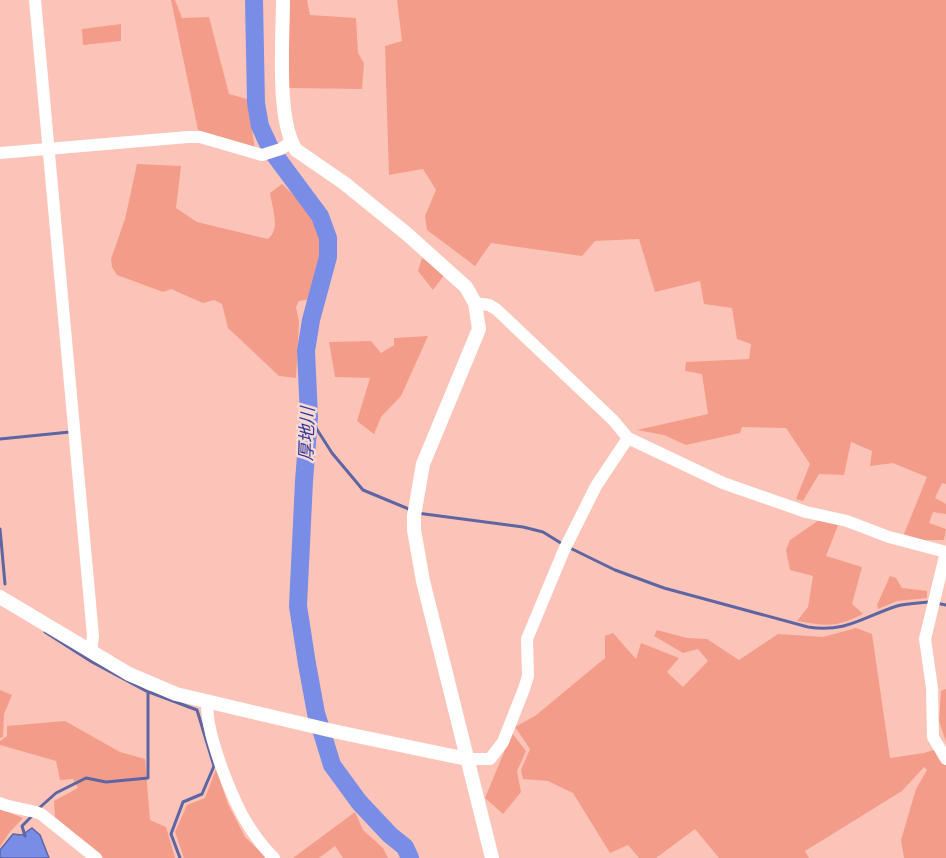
<svg xmlns="http://www.w3.org/2000/svg" width="946" height="858" viewBox="0 0 946 858" font-family="'PT Sans','Noto Sans JP',sans-serif">
	<style>
		.green { fill: #f39c89 }
		.water { fill: #798de7; stroke: #5d65a3; stroke-width: 1.5 }
		.lines { fill: none; stroke-linecap: round; stroke-linejoin: round }
		.stream { stroke: #5d65a3; stroke-width: 3 }
		.river { stroke: #798de7; stroke-width: 18 }
		.minor { stroke: #fff; stroke-width: 12 }
		.tertiary { stroke: #fff; stroke-width: 14 }
		.labels { text-anchor: middle; stroke-width: 5; stroke-linejoin: round; paint-order: stroke }
		.water-label { font-size: 18px; font-style: italic; fill: #2e369d; stroke: #f6d9d3 }
	</style>
	<rect width="100%" height="100%" fill="#fcc4b8"/>
	<path class="green" d="M171,0H175L182,18L209,17L229,94L247,99L255,149L198,130Z
		M289,0H307L310,15L356,18L358,53L364,63L362,89L289,88Z
		M397,0H946V484L942,483L935,498L946,504V514L933,512L929,523L946,529L944,540H923L904,534L927,477L893,463L870,466L872,451L851,442L844,475L819,474L803,501L796,499L810,464L786,428L742,427L740,433L686,445L664,435L637,430L708,414L702,374L685,371L686,362L749,359L751,344L737,339L732,308L704,304L700,281L655,292L639,239L595,241L582,256L491,243L475,266L427,230L425,216L436,190L423,169L389,175L385,46L402,41Z
		M121,24V41L83,45L82,29Z
		M137,164L181,166L176,208L197,222L268,239C281,228 272,208 270,193L282,184C303,205 331,226 324,259C321,272 314,286 310,299L299,301L296,307L299,322L296,378L279,376L228,328L222,304L214,300L203,303L171,289L163,292L117,275L112,267L111,259L125,219Z
		M422,258L445,274L433,290L418,271Z
		M428,336L401,396L381,417L374,434L357,421L370,378L335,377L329,342L371,341L381,353L394,345V338Z
		M819,520L838,525L826,556L862,567L852,604L863,614C835,628 827,626 797,621L808,607L813,576L790,570L786,550L790,540Z
		M890,576L896,578L902,588L927,591V598L897,601L878,609L877,605Z
		M856,628L872,634L890,758L924,753L946,746V858H904L901,840L916,789L927,770L924,767L902,791L805,851L809,858H719L695,829L656,858H639L628,845L610,853L573,793L548,781L523,779L521,770L530,749L515,727L535,716L605,658V636L613,633L636,659L641,643L679,658L667,672L683,687L708,661L698,649L683,653L654,636L657,630L687,638L707,639L739,660L778,634L823,637Z
		M946,689V742L939,721L941,691Z
		M0,690L12,695L4,714L3,737L0,738Z
		M65,721L120,752L145,759L150,820L166,827L175,858H104L55,817L54,801L78,788L73,779L60,780L56,761L0,745V741L7,736V726Z
		M512,733L526,751L517,771L521,792L503,814L485,798Z
		M216,769L228,804L245,837L267,858H184L175,832L187,805L205,798Z
		M0,809L23,818L9,833L0,847Z
		M355,812L363,830L383,848L388,858H343L335,846L319,858H293Z"/>
	<path class="water" d="M32,828L40,835L49,858H0V850L13,834L22,835Z"/>
	<g class="lines">
		<path class="stream" d="M309,417L332,453L363,490L411,510
			M0,439L70,432
			M417,513L523,527L543,532L564,545
			M0,529L5,584
			M570,548L615,570L664,588L808,627C846,633 863,617 897,606C907,603 919,603 929,602
			M936,603L946,605
			M149,692L197,710L214,766L202,794L183,802L171,834L180,858
			M37,810L56,793L86,778L106,782L148,778V692L92,662L45,632
			M25,836L22,826L33,815"/>
		<path class="river" d="M254,0L256,103L260,126L271,150L320,216L328,238V257L311,320L306,351L309,417L304,481L298,606L307,664L316,713L332,765L359,802L390,835L405,847L410,858"/>
		<path class="minor" d="M35,0L93,636L91,652
			M0,153L188,137H200L262,155L281,149L291,142
			M475,303L489,305L496,309L613,420L628,438L723,483L806,512L847,521L889,537L946,552
			M946,552L925,639L932,688L933,737L946,759
			M207,702C207,725 214,745 221,766C234,801 247,831 274,858
			M467,759H490L503,742L524,689L528,676L527,639L564,550L596,486L628,438
			M0,803C14,809 28,809 41,814L96,858"/>
		<path class="tertiary" d="M283,0C283,39 276,119 296,150L344,183L407,234L466,287L475,303L479,329L423,464L414,516V530L423,581L492,858
			M0,597L129,674L176,694L333,731L467,759"/>
	</g>
	<g class="labels">
		<g class="water-label">
			<text transform="translate(307 434) rotate(-88)" y="6">厚地川</text>
		</g>
	</g>
</svg>
